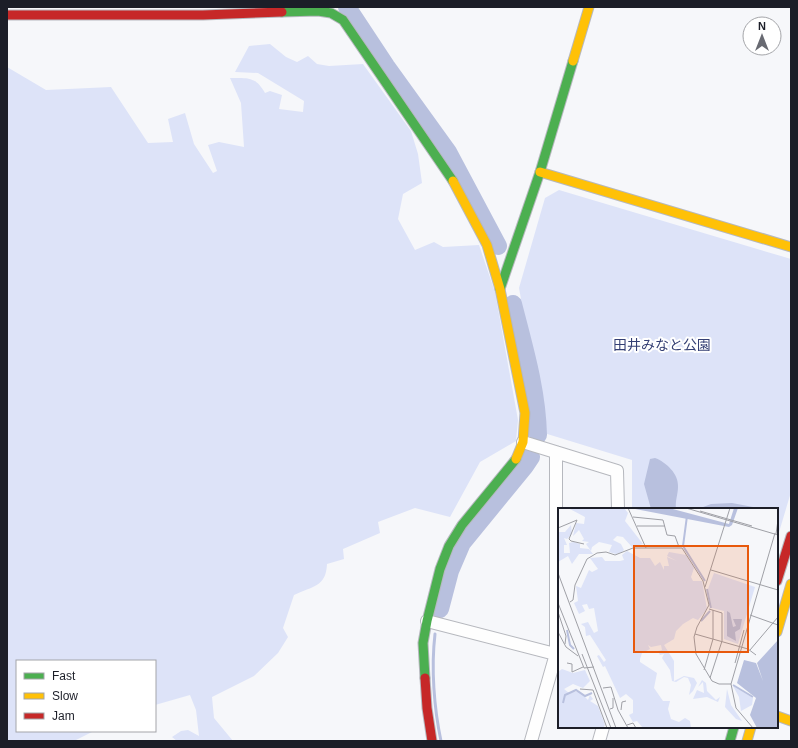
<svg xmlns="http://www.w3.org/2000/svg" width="798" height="748" viewBox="0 0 798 748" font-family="Helvetica,'Noto Sans JP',sans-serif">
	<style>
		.green { fill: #dde3f8 }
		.water { fill: #b8c0de }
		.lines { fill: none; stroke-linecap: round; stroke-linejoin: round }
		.stream { stroke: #b8c0de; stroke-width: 3 }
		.river { stroke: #b8c0de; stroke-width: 18 }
		.street-casing { stroke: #b6b8be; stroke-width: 14 }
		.fast-casing { stroke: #b6b8be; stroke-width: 11 }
		.slow-casing { stroke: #b6b8be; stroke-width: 11 }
		.jam-casing { stroke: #b6b8be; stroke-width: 11 }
		.street { stroke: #fefefe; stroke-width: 12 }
		.fast { stroke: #4caf50; stroke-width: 9 }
		.slow { stroke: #ffc107; stroke-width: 9 }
		.jam { stroke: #c62828; stroke-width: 9 }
		.labels { text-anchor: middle; stroke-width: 4; stroke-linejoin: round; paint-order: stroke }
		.park-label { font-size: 14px; fill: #343f74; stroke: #fff }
		.inset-river { fill: none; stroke: #b8c0de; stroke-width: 2 }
		.inset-road { fill: none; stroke: #9fa0a6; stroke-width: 1 }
		.view { fill: #e8590c; fill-opacity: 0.15; stroke: #e8590c; stroke-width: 2 }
		.inset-edge { fill: none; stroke: #1c1e28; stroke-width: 2 }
	</style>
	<rect width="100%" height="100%" fill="#f6f7fa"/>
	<path class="green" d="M270,44L286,57L297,62L308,56L317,64L329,66L363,64L411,131L418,154L422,183L403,194L398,219L415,250L434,242L443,247L479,245L495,292L518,420L516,441L480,462L450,517L415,508L378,522L380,533L343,549L344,559L327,564C326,587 313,586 294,595L283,628L288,637L278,653L254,676L212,697L214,718L233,741H177L172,737L181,731L188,730L199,736L196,710L190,695L155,705V661H17V731H94L74,741H7V67L46,90L111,87L148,143L173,142L168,119L185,113L194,144L213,173L217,171L208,145L219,142L244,147L241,103L230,78C248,78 255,76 265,93L270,91L282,95L279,109L303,112L304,101L258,73L235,72L249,46Z
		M559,190L791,259V492L777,539V509H632V460L544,433L541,410L517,301L521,299L519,288L545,198Z"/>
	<path class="water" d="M655,458C666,462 679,474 678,487C678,494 675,501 676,509H651L644,484L650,459Z
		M732,503L753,507L754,509H698L711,504Z"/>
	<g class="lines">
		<path class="stream" d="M435,634C431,668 434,708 441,741"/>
		<path class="river" d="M347,7L386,66L448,152L498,246
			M513,304C524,347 537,390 538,435
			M440,609L450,571L462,543L525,466L531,457"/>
		<g class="street-casing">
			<path id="street" d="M523,442L617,471L618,509
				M427,621L559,655
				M531,741L556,654V452
				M599,741L603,727"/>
		</g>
		<g class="fast-casing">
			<path id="fast" d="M282,12L318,11L331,13L343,20L453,181
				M500,289L540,172L573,61
				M425,678L423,643L427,621L440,569L449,546L462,525L516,459
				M730,741L734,727"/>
		</g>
		<g class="slow-casing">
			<path id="slow" d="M573,61L589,7
				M540,172L791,247
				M453,181L487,245L500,289L525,413L523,442L516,459
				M777,632L791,584
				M777,716L791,721
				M747,741L751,727"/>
		</g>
		<g class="jam-casing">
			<path id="jam" d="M7,15H203L282,12
				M777,581L791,536
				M425,678L427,708L432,741"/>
		</g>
		<use href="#street" class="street"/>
		<use href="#fast" class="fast"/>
		<use href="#slow" class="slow"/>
		<use href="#jam" class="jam"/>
	</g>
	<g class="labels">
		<g class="park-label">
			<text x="662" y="350">田井みなと公園</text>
		</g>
	</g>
	<g transform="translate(558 508)">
		<rect width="220" height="220" fill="#f6f7fa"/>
		<path d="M10,0H66L70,5L67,13L85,36L74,39L65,29L59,28L55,32L63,36L66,42L64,44L58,46L51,44L54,37L41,34L34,39L33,43L28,36L31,34L24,33L26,31L21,22L15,28L18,15L26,16L27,9ZM13,17L14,26L9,31L6,30L9,37H6V45H12L11,35L16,34L22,36V40L31,41L35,46H21L14,56L10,48L0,54V24H7ZM69,43L82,50H92L97,58L102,54L106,62V58H111L109,49L119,53L109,48L111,44L128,47L136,60L133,69L135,73H144L149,101L140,112L135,110L125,116L118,123L116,131L106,137L116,153V173L126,168L136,170L139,175L135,183L131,187L133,177L130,170L126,169L118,174L114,173L112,162L104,150L106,146L102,147L100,143L104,142L103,137L93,139L90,137L92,141L84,145L82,151V154L99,165L96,180L105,193H112L110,201L113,211L121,214L127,210L132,213L133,220H85L79,213L75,214L71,207L75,205V192L68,186L62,190L47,158L45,159L39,148L41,147L46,154L48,152L32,127L28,128L27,119L23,116L30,114L36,125L40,123L36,100L31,101L29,96L24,97L27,103L21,106L16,95L20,93L18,78L23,80L31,62L34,64L40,61L32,50L44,49L47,53H62L66,52L64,47ZM156,65L197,79L180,136L166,131V103L154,100L150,81ZM4,161L15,165L27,162L32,173L25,180L15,176L6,181L11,185L21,183L30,192L32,187L35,191L32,193L40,198L47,217L45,220H0V164ZM144,172L148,175L149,183L158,192L162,189L160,194L149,189L135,191L139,182L146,185L145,174L140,179ZM175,178L195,190L194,197L183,203L181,189ZM169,181L173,197L184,213L178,211L167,199Z" fill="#dde3f8"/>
		<path d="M72,0H111L171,16L176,0H180L174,17L171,19ZM169,103L172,105L175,119L178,118L175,111H184L182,121L177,124L178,133L169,128ZM220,132V220H199L192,207L198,190L179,175L186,152L198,155L205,173L199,155Z" fill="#b8c0de"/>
		<path class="inset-river" d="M129,8L125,38L147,73M149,81L153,100M143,113L152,103M9,122L12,137L16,141M175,177L195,189M5,195L7,187L18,182L27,188L34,185"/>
		<path class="inset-road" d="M70,0L88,40M128,0L220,27M142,3L194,18M75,9L105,12L109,27L117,28L121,39M79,18H107M0,20L19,12L11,31L13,33L26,36M218,26L220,12M153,62L220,82M0,65L58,220M147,79L172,0M12,94L15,92L17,77L29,51L39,45L48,44L57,47L75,40H124L145,73L151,97L139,119L136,129L138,146L154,173L161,176H173L217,25M0,95L26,160L36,159M151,101L164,105V133L152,170M0,104L8,128L7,136M192,107L220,117M0,124L8,139L20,148M137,126L190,141L198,147M192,142L220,109M24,146L53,220M9,155L14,156V164L25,159M177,155L186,122M146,162L155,131V102M173,176L178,200L195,220M45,180L53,179L60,202L70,220M22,181L35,182L49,220M52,201L55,200V190M63,202L64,194L68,193M69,217L75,215L78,220"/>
		<path class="view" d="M76,38H190V144H76Z"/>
		<rect width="220" height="220" class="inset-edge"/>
	</g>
	<rect width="798" height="748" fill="none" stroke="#1c1e28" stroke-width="16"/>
	<rect x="16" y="660" width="140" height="72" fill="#ffffff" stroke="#a4a5a9"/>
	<rect x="24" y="673" width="20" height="6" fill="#4caf50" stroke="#a4a5a9"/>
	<text x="52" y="680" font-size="12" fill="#1c1e28">Fast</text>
	<rect x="24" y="693" width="20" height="6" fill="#ffc107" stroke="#a4a5a9"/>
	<text x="52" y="700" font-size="12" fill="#1c1e28">Slow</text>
	<rect x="24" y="713" width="20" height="6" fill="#c62828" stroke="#a4a5a9"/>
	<text x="52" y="720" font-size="12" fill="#1c1e28">Jam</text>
	<g transform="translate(762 36)"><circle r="19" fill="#ffffff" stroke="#a4a5a9"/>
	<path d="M0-3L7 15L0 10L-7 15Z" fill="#686a72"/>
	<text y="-6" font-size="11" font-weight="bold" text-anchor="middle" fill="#1c1e28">N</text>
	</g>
</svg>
